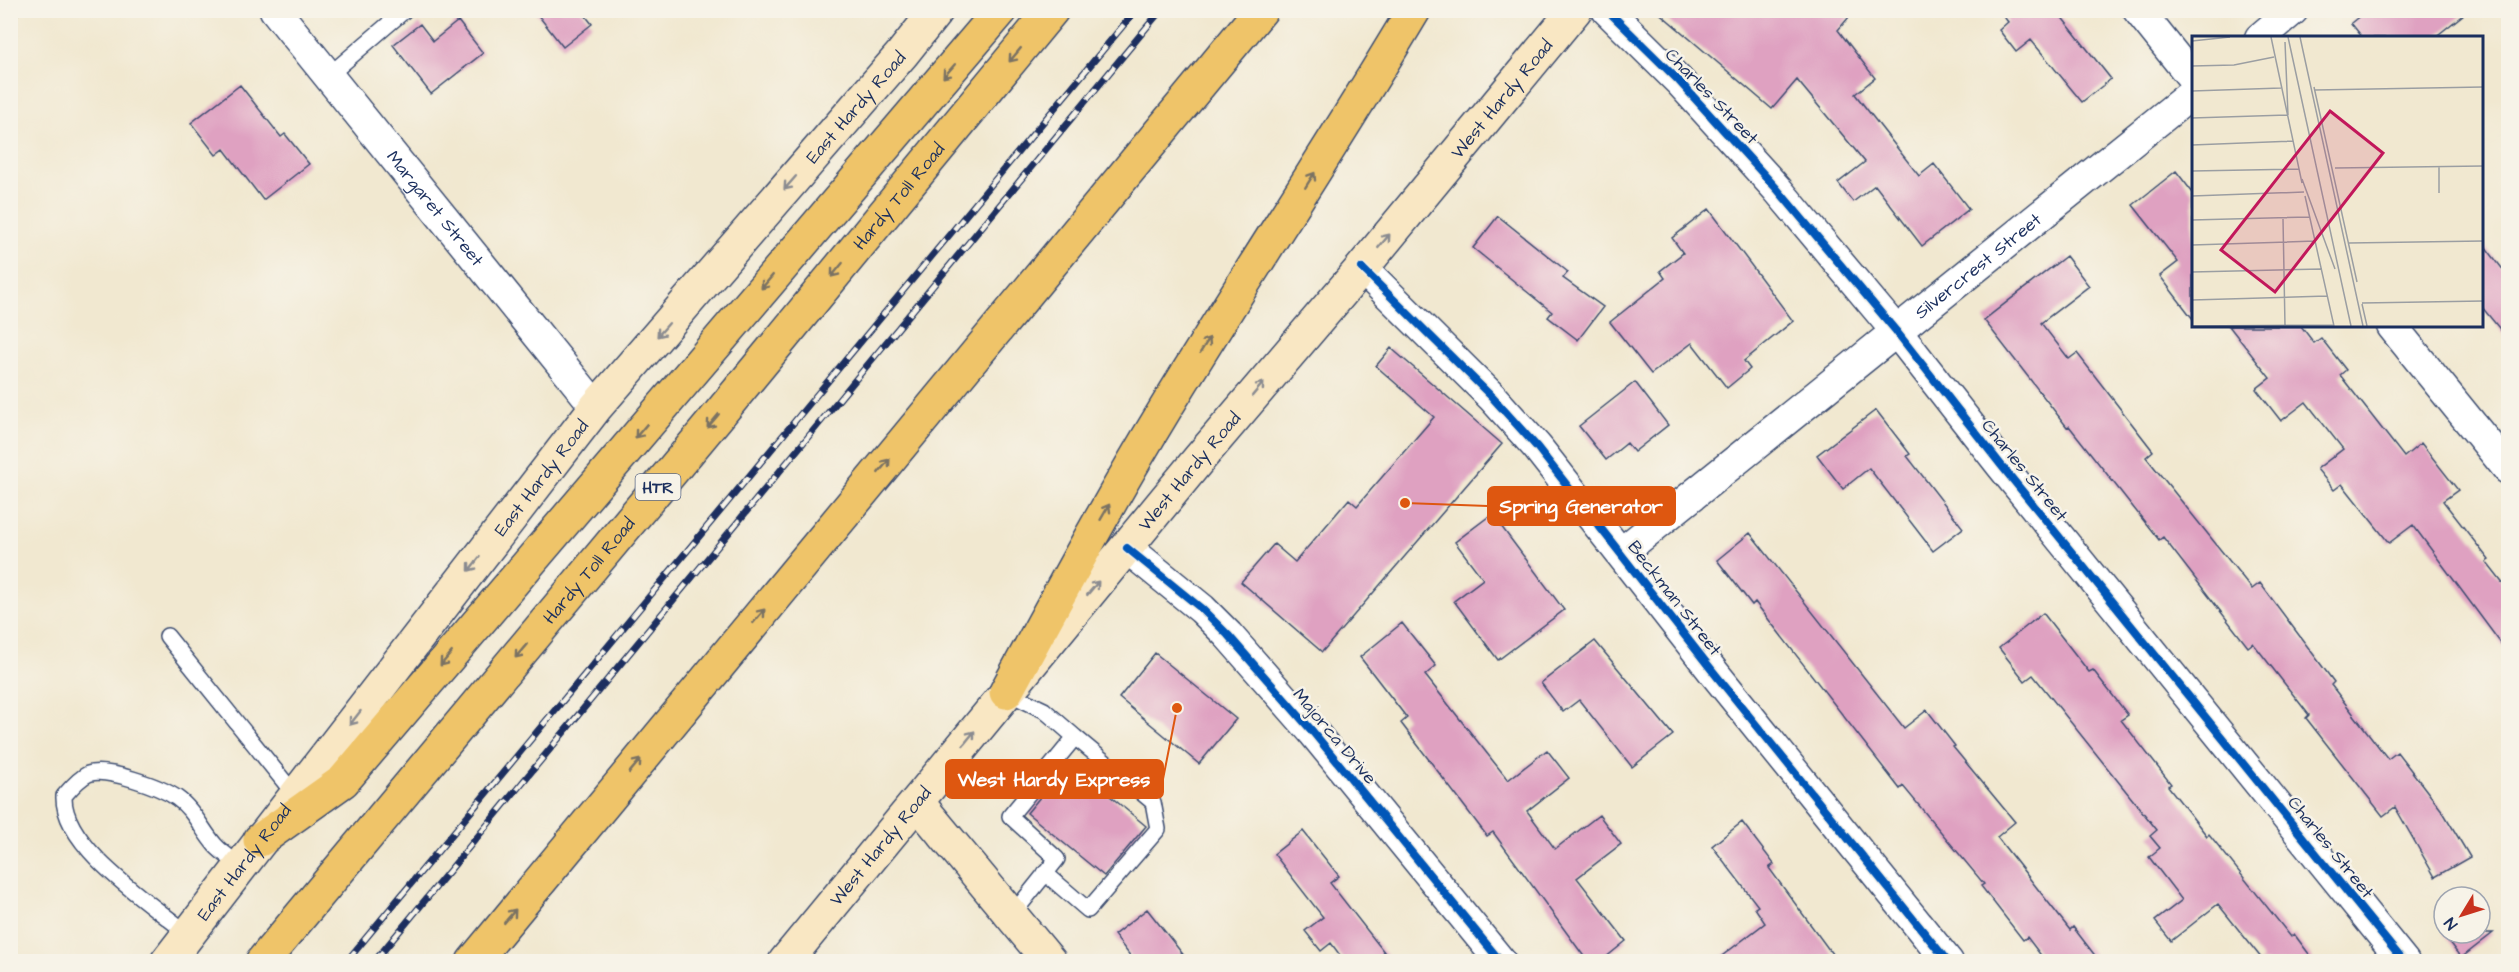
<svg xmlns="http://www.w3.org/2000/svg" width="2519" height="972" viewBox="0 0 2519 972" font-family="'Architects Daughter',sans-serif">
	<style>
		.building { fill: #dfa1c1 }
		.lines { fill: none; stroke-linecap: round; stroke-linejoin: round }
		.lane-casing { stroke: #3b4b6f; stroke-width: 18 }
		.street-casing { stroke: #3b4b6f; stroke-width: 33 }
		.secondary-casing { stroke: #3b4b6f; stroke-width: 36 }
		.highway-casing { stroke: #3b4b6f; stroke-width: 36 }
		.lane { stroke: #fff; stroke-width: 15 }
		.street { stroke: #fff; stroke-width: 30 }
		.secondary { stroke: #f9e7c3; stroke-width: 33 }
		.highway { stroke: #efc469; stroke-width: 33 }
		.rail-casing { stroke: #1b2f5e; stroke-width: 7 }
		.rail { stroke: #f7f3e8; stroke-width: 4.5; stroke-dasharray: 14; stroke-linecap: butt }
		.cycleway-casing { stroke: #f7f3e8; stroke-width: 11 }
		.cycleway { stroke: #0057b8; stroke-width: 8 }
		.oneway { stroke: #7a7263 }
		.oneway2 { stroke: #8a8b90 }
		.labels { text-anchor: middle; stroke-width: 5; stroke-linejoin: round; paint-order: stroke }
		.shield { fill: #f7f3e8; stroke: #5d6a87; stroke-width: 1.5 }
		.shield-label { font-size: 16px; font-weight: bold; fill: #1b2f5e }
		.street-label { font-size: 18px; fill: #1b2f5e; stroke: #f7f3e8 }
		.inset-road { fill: none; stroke: #9b9ea2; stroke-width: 1.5 }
		.view { fill: #c2185b; fill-opacity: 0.15; stroke: #c2185b; stroke-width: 3 }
		.inset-edge { fill: none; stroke: #1b2f5e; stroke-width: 3 }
		.leader { fill: none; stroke: #de5710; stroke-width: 2 }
		.callout-dot { fill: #de5710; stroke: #f7f3e8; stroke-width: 2 }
		.callout { fill: #de5710; stroke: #de5710; stroke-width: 2 }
		.callout-label { font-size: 20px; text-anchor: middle; font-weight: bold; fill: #fff }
	</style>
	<rect width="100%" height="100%" fill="#f7f3e8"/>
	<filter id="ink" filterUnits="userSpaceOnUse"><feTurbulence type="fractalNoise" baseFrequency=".0167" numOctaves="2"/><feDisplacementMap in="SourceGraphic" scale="12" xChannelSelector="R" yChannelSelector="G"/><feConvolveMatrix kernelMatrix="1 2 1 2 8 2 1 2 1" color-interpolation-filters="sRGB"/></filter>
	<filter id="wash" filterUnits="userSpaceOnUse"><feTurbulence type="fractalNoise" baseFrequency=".008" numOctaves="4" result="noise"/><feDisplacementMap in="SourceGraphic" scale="24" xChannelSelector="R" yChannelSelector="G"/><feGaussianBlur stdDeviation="1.35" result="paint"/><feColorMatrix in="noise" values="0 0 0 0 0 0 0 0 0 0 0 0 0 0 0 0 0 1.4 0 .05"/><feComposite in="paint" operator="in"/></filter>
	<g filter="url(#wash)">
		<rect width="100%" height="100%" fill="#f1e8d0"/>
		<g id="blocks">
			<path class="building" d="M534,10H581L592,24L563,47Z
				M1656,10H1855L1838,30L1875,78L1855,94L1919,176L1934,164L1969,209L1922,246L1875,185L1853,202L1838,183L1865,162L1797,80L1772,109Z
				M1999,10H2056L2111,79L2082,102L2031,40L2016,52L1999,30L2008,22Z
				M2367,10H2469L2434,38H2363L2351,23Z
				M458,21L483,53L431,94L393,45L420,24L433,41Z
				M240,85L281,137L285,134L309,164L263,200L224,149L216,155L191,123Z
				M2176,171L2193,193V319L2160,276L2178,262L2133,205Z
				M1709,209L1793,321L1744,361L1750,369L1727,388L1692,343L1651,374L1610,322L1665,278L1660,271L1683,253L1672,238Z
				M1498,216L1568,272L1563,278L1603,307L1578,340L1548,317L1552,312L1473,248Z
				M2481,241L2508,276V339L2481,306Z
				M2066,256L2089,286L2041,323L2069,359L2077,353L2153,451L2146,457L2252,589L2260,583L2334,682L2331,685L2388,759L2397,752L2443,812L2470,857L2435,877L2395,807L2383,816L2306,718L2309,715L2253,643L2248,647L2163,537L2159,540L2069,426L2067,427L1984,320Z
				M2229,326H2301L2314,343L2321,338L2346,370L2340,375L2404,457L2421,443L2458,490L2443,501L2489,560L2486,562L2508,590V653L2413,525L2389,543L2342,484L2334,490L2317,469L2343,449L2306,402L2281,421L2256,389L2270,378Z
				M1391,348L1502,444L1322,652L1241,582L1274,544L1295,562L1349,499L1357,506L1434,417L1376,366Z
				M1635,382L1668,425L1634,452L1627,443L1606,460L1579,426Z
				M1876,410L1910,454L1907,456L1963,528L1933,551L1869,468L1843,489L1817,455Z
				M1492,514L1564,610L1498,660L1454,601L1483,579L1455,542Z
				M1750,533L1904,728L1927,710L1955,746L1953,747L2015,822L1997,837L2070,930L2073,927L2100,962H2046L2027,937L2023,940L1981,886L1984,884L1903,786L1900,789L1755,602L1752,605L1717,560Z
				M2043,613L2089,672L2093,670L2128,715L2121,720L2171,784L2168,786L2207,836L2209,834L2291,937L2294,934L2315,962H2259L2262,959L2218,904L2171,941L2155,921L2182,900L2149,857L2160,848L2150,836L2157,830L2033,675L2025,681L1999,648Z
				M1402,623L1436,666L1425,675L1508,780L1547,750L1569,778L1527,811L1555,849L1599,815L1621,844L1577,878L1626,941L1600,962H1588L1493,832L1487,836L1401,723L1407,718L1360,657Z
				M1595,641L1673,735L1632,767L1579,700L1563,712L1541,683Z
				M1155,653L1236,719L1199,764L1119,698Z
				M1069,762L1146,826L1104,876L1027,813Z
				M1742,822L1774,864L1769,868L1838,962H1714L1765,923L1755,908L1758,906L1712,846Z
				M1303,831L1339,876L1330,883L1392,962H1345L1331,943L1321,951L1305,931L1323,917L1274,854Z
				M1147,909L1189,962H1135L1114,935Z
				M2442,933H2493L2461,958Z"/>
		</g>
	</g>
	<g filter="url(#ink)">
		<use href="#blocks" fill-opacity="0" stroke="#3b4b6f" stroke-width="1.5"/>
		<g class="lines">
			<g class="lane-casing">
				<path id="lane" d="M10,11L11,10
					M328,76L405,10
					M167,636L295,795
					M1006,692L1044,710L1075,737L1010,816L1057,859L1012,915
					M1045,873L1088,910L1158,829L1153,802L1075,737
					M188,934C152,904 62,847 64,796C71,788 78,779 88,774C106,767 161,787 177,798C194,810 202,830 215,845C222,853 232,859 241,866"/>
			</g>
			<g class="street-casing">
				<g id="street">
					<path id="s1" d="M275,10L596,407"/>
					<path d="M1607,10L1679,81L1777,189L1896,331L2001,465L2404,962"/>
					<path d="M2138,10L2194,80"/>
					<path d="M2260,38L2293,10"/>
					<path d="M1362,268L1492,397L1537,447L1715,674L1948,962"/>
					<path d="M2392,326L2508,469"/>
					<path d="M1127,548L1202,609L1228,635L1313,732L1501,962"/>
					<path id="s2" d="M1621,553L2194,92"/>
				</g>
			</g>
			<g class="secondary-casing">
				<g id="secondary">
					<path d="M917,802L1050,962"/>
					<path id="s3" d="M167,962L596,407L902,54L937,10"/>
					<path id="s4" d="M785,962L1199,459L1362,268L1575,10"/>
				</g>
			</g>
			<g class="highway-casing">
				<g id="highway">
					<path d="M1006,692C1057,598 1108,503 1164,411C1246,276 1333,146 1414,10"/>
					<path d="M260,840L343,781L1001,10"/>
					<path id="s5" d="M262,962L717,417L1052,10"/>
					<path d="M473,962L1261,10"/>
				</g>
			</g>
			<use href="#lane" class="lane"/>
			<use href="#street" class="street"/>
			<use href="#secondary" class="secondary"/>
			<use href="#highway" class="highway"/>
			<g class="rail-casing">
				<path id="rail" d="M346,962L1136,10
					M374,962L1161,10"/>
			</g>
			<use href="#rail" class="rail"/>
			<g class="cycleway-casing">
				<path id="cycleway" d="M1607,10L1679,81L1777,189L1896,331L2001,465L2404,962
					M1362,268L1492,397L1537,447L1715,674L1948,962
					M1127,548L1202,609L1228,635L1313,732L1501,962"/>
			</g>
			<use href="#cycleway" class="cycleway"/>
		</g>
		<defs><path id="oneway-shaft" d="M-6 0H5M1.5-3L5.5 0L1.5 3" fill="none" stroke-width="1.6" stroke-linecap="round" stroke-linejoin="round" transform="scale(1.5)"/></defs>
		<g class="oneway">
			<use href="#oneway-shaft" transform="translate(1015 55) rotate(130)"/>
			<use href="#oneway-shaft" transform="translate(949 71) rotate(131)"/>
			<use href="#oneway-shaft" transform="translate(1310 180) rotate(-58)"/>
			<use href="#oneway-shaft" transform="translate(837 270) rotate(129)"/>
			<use href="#oneway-shaft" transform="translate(767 282) rotate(130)"/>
			<use href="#oneway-shaft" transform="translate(1205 345) rotate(-58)"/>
			<use href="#oneway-shaft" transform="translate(713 421) rotate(130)"/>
			<use href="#oneway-shaft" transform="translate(641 431) rotate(130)"/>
			<use href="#oneway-shaft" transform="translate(884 466) rotate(-50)"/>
			<use href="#oneway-shaft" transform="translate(1105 512) rotate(-60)"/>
			<use href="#oneway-shaft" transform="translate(759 616) rotate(-50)"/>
			<use href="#oneway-shaft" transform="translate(521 651) rotate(130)"/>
			<use href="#oneway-shaft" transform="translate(446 659) rotate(130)"/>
			<use href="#oneway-shaft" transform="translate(635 766) rotate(-50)"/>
			<use href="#oneway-shaft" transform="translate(510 916) rotate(-50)"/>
		</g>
		<g class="oneway2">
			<use href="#oneway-shaft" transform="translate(790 183) rotate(131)"/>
			<use href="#oneway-shaft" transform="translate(1384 241) rotate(-50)"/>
			<use href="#oneway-shaft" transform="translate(663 330) rotate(131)"/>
			<use href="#oneway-shaft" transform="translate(1258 389) rotate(-50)"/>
			<use href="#oneway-shaft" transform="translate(474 564) rotate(128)"/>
			<use href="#oneway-shaft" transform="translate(1093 588) rotate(-50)"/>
			<use href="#oneway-shaft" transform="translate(355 718) rotate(128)"/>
			<use href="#oneway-shaft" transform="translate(969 738) rotate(-51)"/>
		</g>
	</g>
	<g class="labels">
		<rect class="shield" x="635.5" y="474" width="45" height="26" rx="4.5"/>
		<g class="shield-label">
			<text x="658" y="493">HTR</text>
		</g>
		<g class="street-label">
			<text transform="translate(1712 96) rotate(46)" y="6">Charles Street</text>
			<text dy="6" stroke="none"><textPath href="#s4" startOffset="1122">West Hardy Road</textPath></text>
			<text dy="6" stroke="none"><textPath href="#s3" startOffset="1098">East Hardy Road</textPath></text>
			<text dy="6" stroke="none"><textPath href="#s5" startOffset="996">Hardy Toll Road</textPath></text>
			<text dy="6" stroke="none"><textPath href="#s1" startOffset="255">Margaret Street</textPath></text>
			<text dy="6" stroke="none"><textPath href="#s2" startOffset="458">Silvercrest Street</textPath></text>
			<text transform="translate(2025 470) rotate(51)" y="6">Charles Street</text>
			<text dy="6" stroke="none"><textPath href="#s4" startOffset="636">West Hardy Road</textPath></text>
			<text dy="6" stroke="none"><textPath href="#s3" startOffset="612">East Hardy Road</textPath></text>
			<text dy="6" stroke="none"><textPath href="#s5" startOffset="510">Hardy Toll Road</textPath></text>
			<text transform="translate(1675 598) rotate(52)" y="6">Beckman Street</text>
			<text transform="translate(1335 736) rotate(50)" y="6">Majorca Drive</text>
			<text dy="6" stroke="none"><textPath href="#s4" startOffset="150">West Hardy Road</textPath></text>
			<text transform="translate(2331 847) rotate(51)" y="6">Charles Street</text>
			<text dy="6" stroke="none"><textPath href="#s3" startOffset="126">East Hardy Road</textPath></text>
		</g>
	</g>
	<g transform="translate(2192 36)">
		<rect width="291" height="291" fill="#f1e8d0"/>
		<path class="inset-road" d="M79,1L110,147M96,1L159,290M108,1L171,290M0,5L38,1M93,6L96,79M0,30L42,29L82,21M122,51L165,246M123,54L291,51M0,55L89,52M0,82L95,79M0,109L101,105M247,131V157M143,132L291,130M0,135L107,133M110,143L143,233M0,160L112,156M113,160L142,290M91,183L93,290M0,184L118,181M157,207L291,205M0,209L123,205M0,236L130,233M0,264L135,260M170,267L291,265M170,268L175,290M0,290L141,289"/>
		<path class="view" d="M138,75L191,117L83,256L29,214Z"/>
		<rect width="291" height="291" class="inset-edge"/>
	</g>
	<path class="leader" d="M1405 503L1488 506M1177 708L1163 779"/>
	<g class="callout-dot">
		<circle cx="1405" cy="503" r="6"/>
		<circle cx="1177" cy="708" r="6"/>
	</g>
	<g class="callout">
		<rect x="1488" y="487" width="187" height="38" rx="6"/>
		<rect x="946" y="760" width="217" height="38" rx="6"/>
	</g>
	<g class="callout-label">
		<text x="1581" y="513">Spring Generator</text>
		<text x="1054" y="786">West Hardy Express</text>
	</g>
	<rect width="2519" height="972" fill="none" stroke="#f7f3e8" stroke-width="36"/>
	<g transform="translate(2462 915) rotate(232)"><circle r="28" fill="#f7f3e8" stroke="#9fa5b1" stroke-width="1.5"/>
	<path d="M0-4.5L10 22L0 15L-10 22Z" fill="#c8321e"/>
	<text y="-9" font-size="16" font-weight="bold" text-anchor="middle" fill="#1b2f5e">N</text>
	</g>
</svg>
